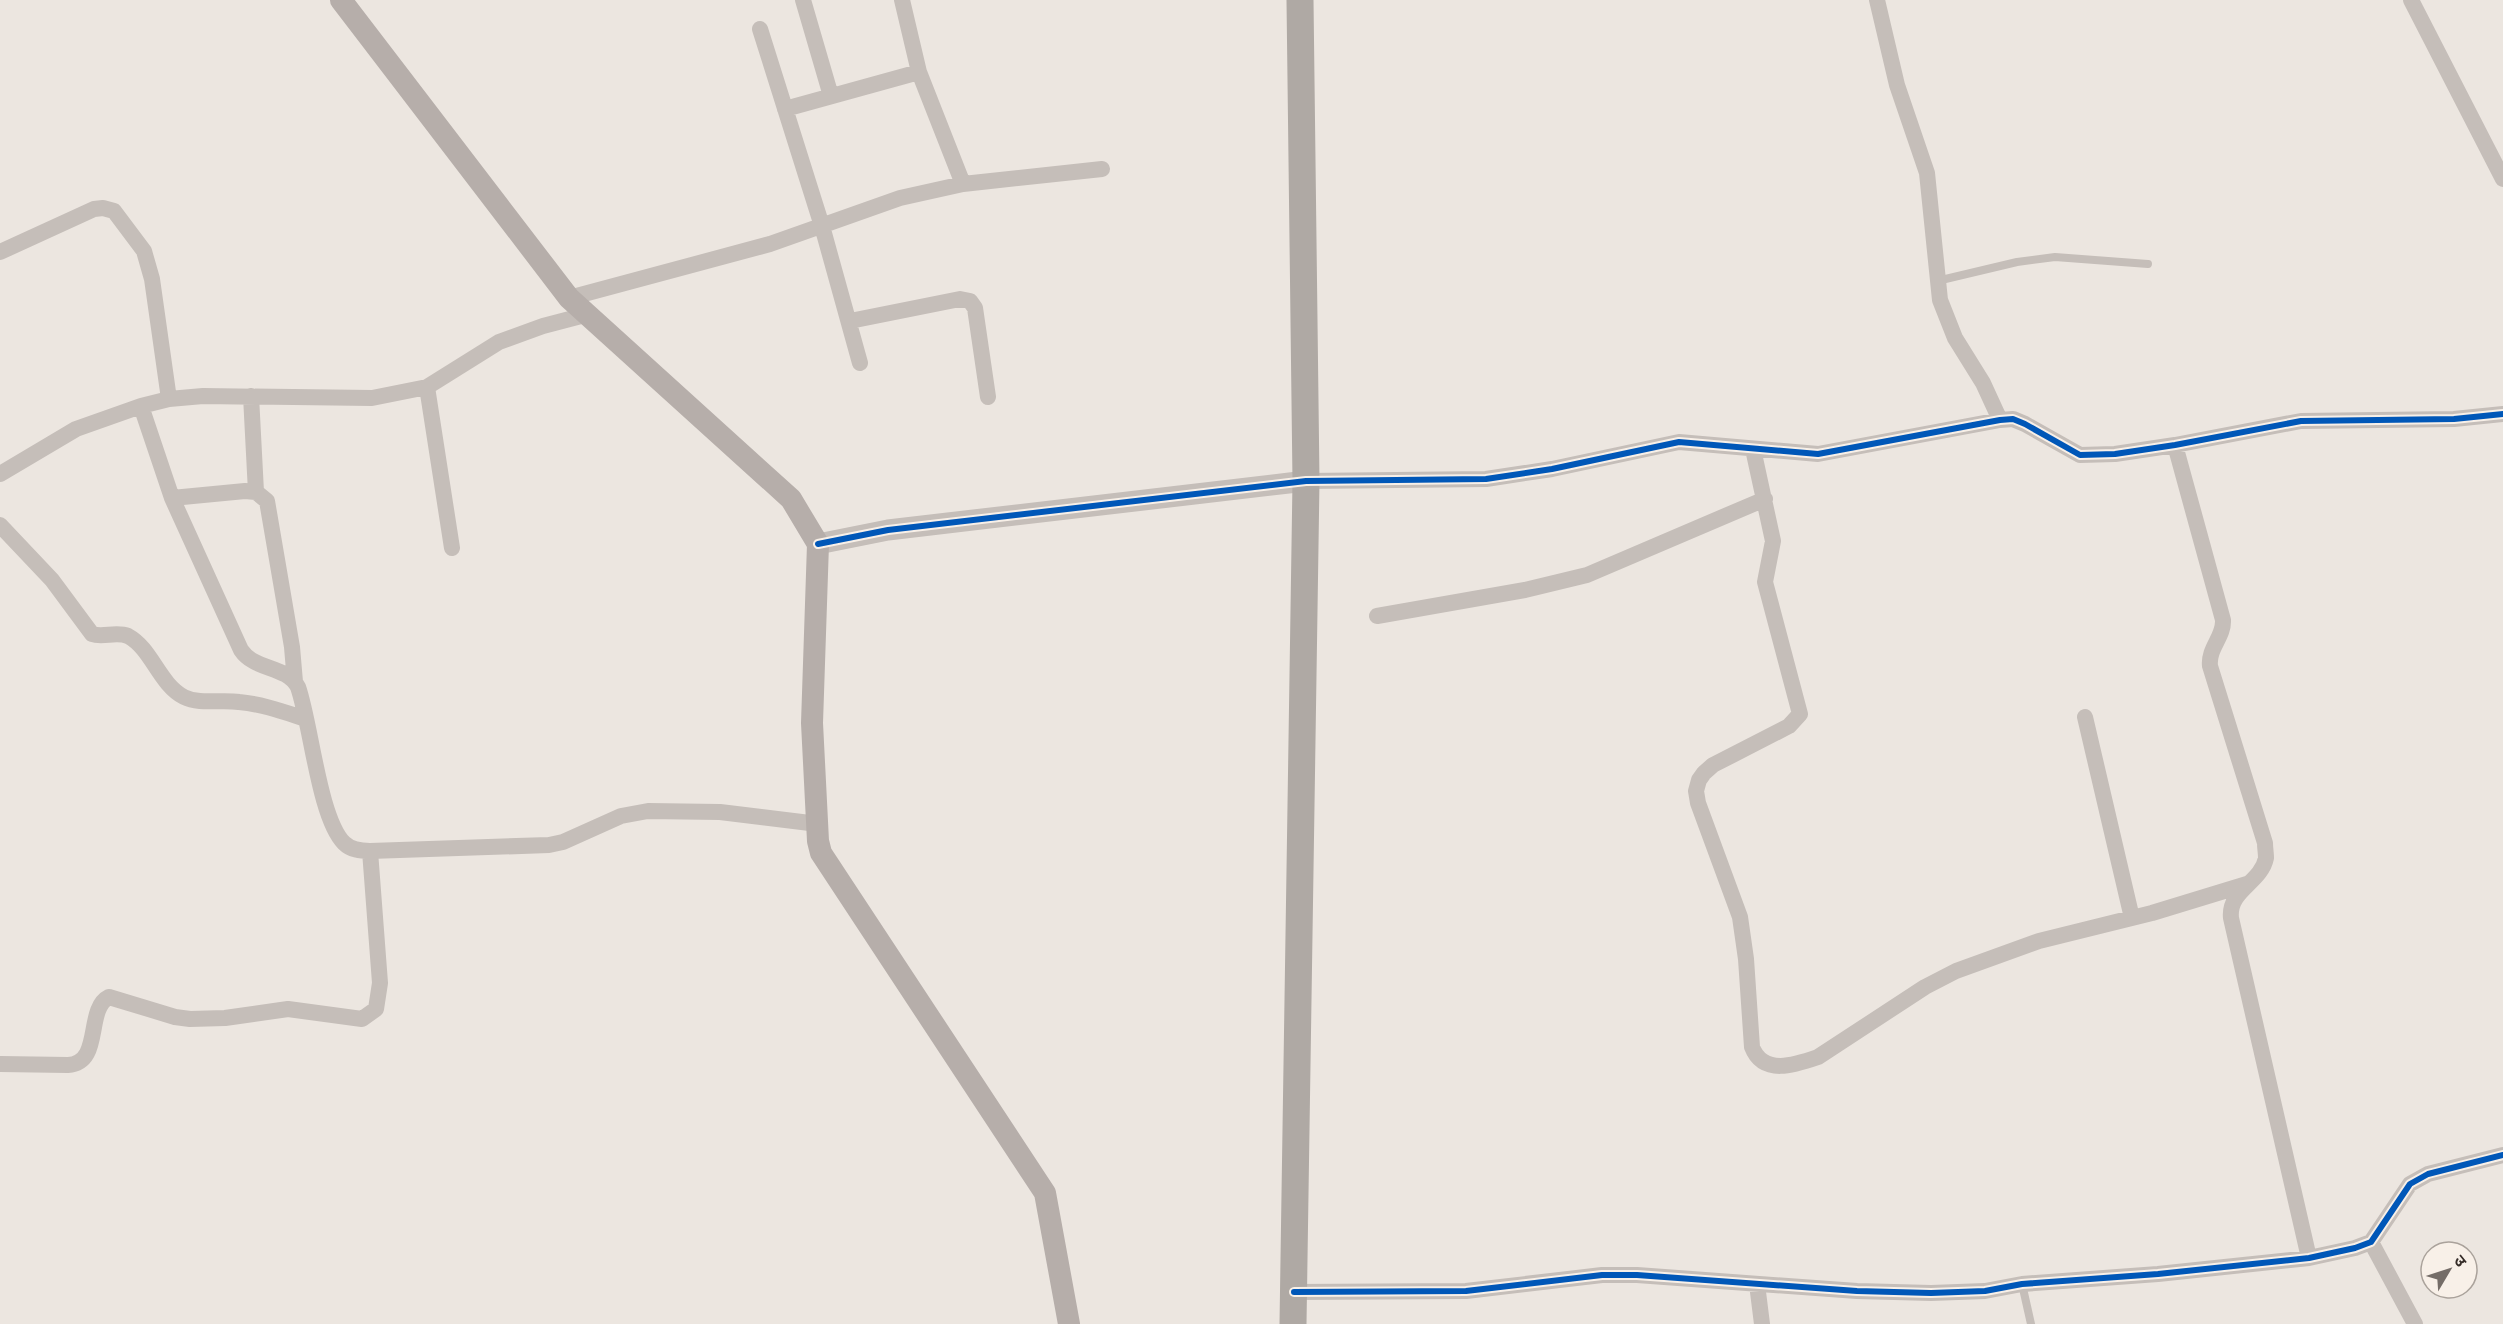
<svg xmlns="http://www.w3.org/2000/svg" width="2503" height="1324" viewBox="0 0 2503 1324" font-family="'Space Grotesk','Noto Sans Devanagari',sans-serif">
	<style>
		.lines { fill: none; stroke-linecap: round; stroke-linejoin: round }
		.service { stroke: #c5beb9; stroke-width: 8 }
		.minor { stroke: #c5beb9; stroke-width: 16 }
		.tertiary { stroke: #c5beb9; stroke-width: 21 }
		.secondary { stroke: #b6aeaa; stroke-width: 22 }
		.trunk { stroke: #afa9a4; stroke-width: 27 }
		.cycleway-casing { stroke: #f8f0e8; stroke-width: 10 }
		.cycleway { stroke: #0057b8; stroke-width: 6 }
	</style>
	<rect width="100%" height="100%" fill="#ece6e0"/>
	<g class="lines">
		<path class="service" d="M1937,281L2017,262L2055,257L2148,264
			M2022,1284L2031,1324"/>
		<path class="minor" d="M803,0L831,96
			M902,0L919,72L963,184
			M1877,0L1897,85L1927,173L1940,300L1955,338L1983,383L2000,420
			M2411,0L2503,179
			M760,29L822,226L860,363
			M785,109L919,72
			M0,252L94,209L103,208L114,211L144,251L152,279L169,399
			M569,298L770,244L900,198L963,184L1102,169
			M850,321L960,299L970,301L975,308L988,397
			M427,387L452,548
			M251,396L256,492
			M141,406L172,498L241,650C255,671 286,665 298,687C311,724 319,818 344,843C351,850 360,851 370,851L549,845L563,842L621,816L648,811L720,812L818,824
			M2175,445L2223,620C2224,637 2208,648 2210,666L2265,843C2265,848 2266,853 2266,858C2261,883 2228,890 2231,918L2309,1258
			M1753,449L1773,541L1765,582L1800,714L1789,726L1713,765L1704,773L1699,780L1696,791L1698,803L1740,917L1746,959L1752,1047C1763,1076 1795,1065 1818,1057L1925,987L1956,971L2039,941L2152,913L2247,884
			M0,474L76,429L141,406L169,399L203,396L372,398L427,387L499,342L543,326L585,315
			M1306,481L1486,479L1552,469L1679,442L1818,454L2000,420L2013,419L2025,424L2080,455L2115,454L2175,445L2301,421L2454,419L2503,414
			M172,498L245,491L256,492L267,501L292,647L295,682
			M0,525L52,580L92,634C103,638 116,631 128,636C152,649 159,684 184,697C200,705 221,699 239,702C262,704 284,712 306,719
			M1377,616L1525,590L1587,575L1765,499
			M2085,717L2132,918
			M0,1064L68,1065C103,1063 85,1009 109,997L175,1017L190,1019L225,1018L288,1009L362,1019L376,1009L380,983L370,851
			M2371,1242L2415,1324
			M1757,1284L1762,1324
			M1294,1292L1466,1291L1602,1275H1637L1857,1291L1931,1293L1985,1291L2022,1284L2158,1274L2309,1258L2355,1248L2371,1242L2410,1184L2428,1174L2503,1155"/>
		<path class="tertiary" d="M818,544L888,530L1306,481"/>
		<path class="secondary" d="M341,0L569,298L791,499L818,544L812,723L818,841L821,853L1045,1193L1069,1324"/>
		<path class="trunk" d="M1293,1324L1306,481L1300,0"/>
		<g class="cycleway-casing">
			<path id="cycleway" d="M818,544L888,530L1306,481L1486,479L1552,469L1679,442L1818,454L2000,420L2013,419L2025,424L2080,455L2115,454L2175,445L2301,421L2454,419L2503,414
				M1294,1292L1466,1291L1602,1275H1637L1857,1291L1931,1293L1985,1291L2022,1284L2158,1274L2309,1258L2355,1248L2371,1242L2410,1184L2428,1174L2503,1155"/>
		</g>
		<use href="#cycleway" class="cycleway"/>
	</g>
	<g transform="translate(2449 1270) rotate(51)"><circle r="28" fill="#f8f0e8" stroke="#aaa29b" stroke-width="1.5"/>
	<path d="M0-4.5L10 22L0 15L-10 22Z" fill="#756d68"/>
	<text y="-9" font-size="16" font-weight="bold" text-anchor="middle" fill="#352c28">उ</text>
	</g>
</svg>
